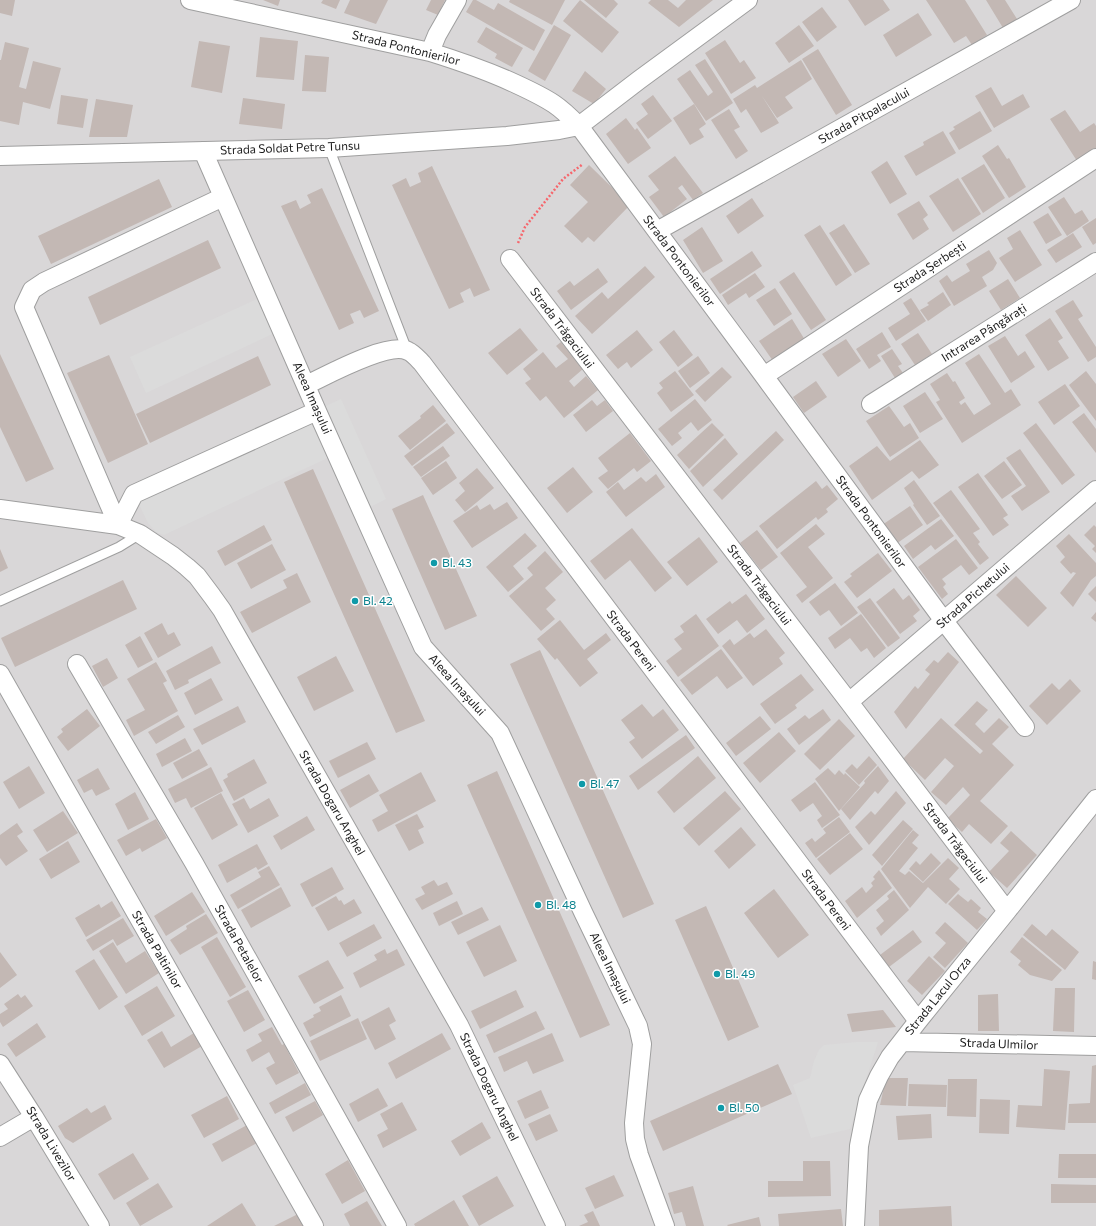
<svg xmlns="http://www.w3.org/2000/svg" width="1096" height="1226" viewBox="0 0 1096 1226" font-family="Commissioner,sans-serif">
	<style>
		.residential { fill: #d9d7d8 }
		.parking { fill: #dbdbdb }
		.building { fill: #c3b8b4 }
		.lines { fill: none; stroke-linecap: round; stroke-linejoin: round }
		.service-casing { stroke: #9f9f9f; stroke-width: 11 }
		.minor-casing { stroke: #9f9f9f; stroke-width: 20 }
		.path { stroke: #f6676d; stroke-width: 2.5; stroke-dasharray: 2 2; stroke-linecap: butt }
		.service { stroke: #fff; stroke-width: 9 }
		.minor { stroke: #fff; stroke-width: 18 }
		.culture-dot { fill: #0f9aa8; stroke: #fff; stroke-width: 1.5 }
		.labels { text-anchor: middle; stroke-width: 3; stroke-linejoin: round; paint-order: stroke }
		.street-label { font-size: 12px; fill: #1b1b1b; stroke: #fff }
		.culture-label { font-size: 12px; fill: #0d838f; stroke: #fff; text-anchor: start }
	</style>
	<rect width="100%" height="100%" fill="#ece6e0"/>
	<path class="residential" d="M0,0H1096V1226H0Z"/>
	<path class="parking" d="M266,295L281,330L146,393L130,357Z
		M341,399L386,499L362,511L336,454L164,535L156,532L148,523L134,494Z
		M857,1042H878L850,1129L811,1138L793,1085L810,1078L814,1061L819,1050L824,1045Z"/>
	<path class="building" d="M0,0H15L12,16L0,13Z
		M263,0H280L278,6Z
		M323,0H340L336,9L321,3Z
		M350,0H388L376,24L344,13Z
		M431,0H445L438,15L426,10Z
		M473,0H476L494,10L498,3L545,30L534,51L466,12Z
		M510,0H565L552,25L509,2Z
		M580,0L619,32L602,53L563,21Z
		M584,0H614L618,4L606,18Z
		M651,0H668L678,8L686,0H713L679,27L648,3Z
		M848,0H883L890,10L865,26Z
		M926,0H965L987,35L972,45L966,36L954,43Z
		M986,0H1005L1017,19L1003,28Z
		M822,7L837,27L817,42L802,22Z
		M918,13L932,35L896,57L883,35Z
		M554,25L571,35L545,81L528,71Z
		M799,25L814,46L789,63L775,43Z
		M486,27L523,48L512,67L495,58L497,54L477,42Z
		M260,37L298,41L294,80L256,77Z
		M725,40L740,63L744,60L756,78L731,94L705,53Z
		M199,41L230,46L222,93L191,87Z
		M5,42L29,48L19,87L26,89L33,61L61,68L50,109L23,102L19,125L0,121V60H1Z
		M818,49L852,105L836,115L802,59Z
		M305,55L329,57L326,92L302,91Z
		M705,59L733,103L706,121L677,79L690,70L708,96L713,92L695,65Z
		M801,60L812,79L785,97L793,108L777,118L762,96L779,123L761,133L746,109L741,113L733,99L755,85L757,88Z
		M585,71L606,89L594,104L572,91Z
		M991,87L1002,106L1023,94L1030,107L994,128L975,96Z
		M61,95L88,99L83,128L57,124Z
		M653,95L672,121L648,139L636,123L648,114L641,104Z
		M243,98L285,104L282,129L239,124Z
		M96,99L133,105L127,137H89Z
		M694,104L706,124L699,129L704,137L690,145L673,118Z
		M729,109L740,127L734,130L748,151L736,159L711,120Z
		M1065,110L1080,132L1094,123L1096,126V149L1077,161L1050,119Z
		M980,111L992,131L959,150L949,133L955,129L953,127Z
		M626,118L635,130L637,128L651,148L628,164L606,134Z
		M943,131L956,153L916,176L904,156L924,145L923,142Z
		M998,145L1007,159L1009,158L1026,187L1009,198L982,156Z
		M675,156L703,193L693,200L682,185L678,188L687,199L664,217L649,197L659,190L648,176Z
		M887,161L907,194L890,204L871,172Z
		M984,164L1005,198L983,213L961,178Z
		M589,165L630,205L594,242L588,237L582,243L564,226L588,202L570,185Z
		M432,166L490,290L474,297L470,288L460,293L464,302L449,309L392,185L406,178L410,187L421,182L418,173Z
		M958,178L981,214L953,232L929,196Z
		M159,179L172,207L51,264L38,236Z
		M322,188L379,311L364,318L360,310L350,314L354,323L339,330L281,206L296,200L300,209L311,203L307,195Z
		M1064,197L1075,214L1082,210L1089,221L1067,236L1048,207Z
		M752,198L764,216L738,234L726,216Z
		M919,201L928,215L923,219L929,229L913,240L897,214Z
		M1048,213L1062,235L1046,244L1033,222Z
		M1096,218V243L1093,245L1082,227Z
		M844,224L870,264L855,273L829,233Z
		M820,225L852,275L836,286L804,235Z
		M702,227L723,261L703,273L683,240Z
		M1020,230L1042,265L1015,282L999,258L1013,249L1007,238Z
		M1073,233L1082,247L1056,263L1047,250Z
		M208,240L221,268L100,325L88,297Z
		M989,250L997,263L993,270L982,277L987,286L954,306L939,281L947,275L952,282L970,271L966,264Z
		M752,251L762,266L720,294L710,279Z
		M645,266L655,277L592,334L575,316L602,292L608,299Z
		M598,268L608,282L571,310L557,291L570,281L574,286Z
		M794,272L826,320L811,330L779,282Z
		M755,273L765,287L749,298L746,293L728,305L722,295Z
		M1008,279L1020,298L1001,310L989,291Z
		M775,288L792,314L774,326L756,300Z
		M943,292L951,305L928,321L920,310L929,305L927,303Z
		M911,298L926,321L896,341L888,328L910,314L903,303Z
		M1073,300L1083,316L1078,319L1096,347V357L1088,362L1055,311Z
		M1050,318L1063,338L1058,341L1069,358L1048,371L1025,335Z
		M792,319L805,340L773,361L759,341Z
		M520,328L538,350L507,375L488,353Z
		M637,330L653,350L631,368L627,362L618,369L606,355Z
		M674,330L693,355L678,367L659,342Z
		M882,332L891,347L877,355L881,361L869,369L856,349Z
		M918,333L932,354L915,365L901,344Z
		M1005,336L1018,356L1025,351L1035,367L1011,383L988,346Z
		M846,339L861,361L838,377L822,354Z
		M561,342L583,369L569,381L574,387L586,376L598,390L564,418L546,396L540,401L525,383L531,379L523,369L543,352L556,368L568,359L556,346Z
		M892,349L902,364L898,366L903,373L895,378L881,356Z
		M0,354L54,469L26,482L0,427Z
		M979,354L1005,393L1011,389L1021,405L962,443L936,402L940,400L930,384L947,373L953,382L955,381L965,398L959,402L961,405L965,402L974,415L991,404L965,363Z
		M109,355L148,444L108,463L67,373Z
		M258,356L271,385L150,443L136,414Z
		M698,356L710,373L690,388L678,371Z
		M722,367L732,377L705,402L695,391Z
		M675,371L694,395L671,412L657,393L663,388L659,383Z
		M1086,371L1096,384V421L1069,385Z
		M816,381L827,397L804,413L793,397Z
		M1065,384L1080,406L1054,425L1038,402Z
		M925,392L943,419L920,433L903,406Z
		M695,399L712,420L698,431L691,422L678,433L682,438L672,446L658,429Z
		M592,400L597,406L605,400L613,411L586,432L573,415Z
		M433,405L446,421L410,450L398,436L421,418L420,416Z
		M889,406L904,427L910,423L919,438L890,457L866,421Z
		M1084,413L1096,429V453L1072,422Z
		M447,423L455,433L412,466L404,456Z
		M712,423L724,435L689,469L677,455Z
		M1036,423L1075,475L1062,485L1023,433Z
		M776,431L784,440L722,500L713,490Z
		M630,433L651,461L637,472L634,468L608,489L598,478L608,471L598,458Z
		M725,438L738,454L703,487L690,471Z
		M920,440L939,465L919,479L912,471L872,500L849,466L877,446L890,461Z
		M443,446L450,456L421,477L413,467Z
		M1020,449L1050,492L1022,511L1011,496L1026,486L1006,458Z
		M446,461L457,478L433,495L421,478Z
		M1004,461L1022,485L1002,499L984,476Z
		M573,467L593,492L567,513L547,488Z
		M477,468L494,488L465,512L455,500L465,491L459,483Z
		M313,469L425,721L396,733L284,482Z
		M978,473L1008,515L1003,518L1009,525L993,536L958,487Z
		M656,474L665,487L626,517L606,492L618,482L624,490L641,477L646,482Z
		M914,480L940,516L927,525L913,505L914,504L904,488Z
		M816,481L822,489L827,485L838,499L826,509L828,512L818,520L816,517L777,549L759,526Z
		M951,490L980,529L973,533L980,542L978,544L989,558L980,565L933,503Z
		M423,495L477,616L445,630L392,509Z
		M507,502L518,518L472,548L453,521L477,505L480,510L490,504L494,510Z
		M910,506L923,525L896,544L882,525Z
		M941,519L954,536L935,550L931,545L913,559L904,546Z
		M816,524L825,534L808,547L833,578L802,603L796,595L807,587L780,553Z
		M264,525L272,540L225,566L217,551Z
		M1094,525L1096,527V553L1092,549L1095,546L1084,535Z
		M632,528L672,578L655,592L630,560L605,580L590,561Z
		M757,530L778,557L761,570L740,543Z
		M525,533L537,546L513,566L524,579L508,592L486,567Z
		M1069,534L1096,563V576L1091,580L1073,607L1060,593L1076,573L1073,572L1071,574L1060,562L1065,557L1056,546Z
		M699,537L718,562L687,586L667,562Z
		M956,539L978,568L969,575L961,565L942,579L946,584L943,587L948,594L942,599L918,567Z
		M272,544L286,570L251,589L237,563Z
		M0,549L8,568L0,572Z
		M545,551L563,572L545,588L556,600L546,609L555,619L541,631L509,596L533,575L527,568Z
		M878,553L892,571L857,598L844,582L852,576L850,574Z
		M297,573L311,602L252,633L240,612L287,588L283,580Z
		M1016,576L1047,608L1028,627L996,595Z
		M123,580L137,609L15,667L1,638Z
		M835,583L858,613L841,626L829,610L820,616L809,602Z
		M1096,586V602L1088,594Z
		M894,588L903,600L909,595L920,610L913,616L917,621L900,634L876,602Z
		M746,594L765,619L747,633L737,620L718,634L706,619L730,601L732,604Z
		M870,598L900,638L888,647L857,607Z
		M1096,612V622L1091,618Z
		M696,614L719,646L678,677L666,661L682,649L674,639L684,632L680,626Z
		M861,614L886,648L874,658L867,648L861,652L850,638L835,649L828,638Z
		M560,620L584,650L606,633L611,640L587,659L598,673L580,687L557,658L555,660L537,639Z
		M162,623L168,635L174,632L181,645L158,658L144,633Z
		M766,629L785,653L779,658L783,664L753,686L722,646L730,639L734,645L750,633L754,638Z
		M140,636L153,660L138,668L125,645Z
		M212,646L221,663L188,680L189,683L175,690L166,671Z
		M721,649L743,678L727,689L717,676L692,695L680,680Z
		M540,650L654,904L623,918L510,664Z
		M948,652L959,662L906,729L894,712L915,686L918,689L930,674L925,670L934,660L938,663Z
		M336,656L354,691L314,711L297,677Z
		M107,658L118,678L103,687L92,666Z
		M156,662L167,681L163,683L178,711L134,736L126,720L145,710L127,679Z
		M801,674L814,690L795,705L797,708L775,724L760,704Z
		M211,678L223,700L195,715L184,693Z
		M1070,679L1081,691L1047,725L1029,706L1052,683L1059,690Z
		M977,701L988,710L975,724L984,733L999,718L1009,727L992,744L1014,765L980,801L1008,826L991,844L969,824L962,832L947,819L970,795L963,787L946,805L931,792L954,766L945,758L925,780L903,759L941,718L980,754L983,751L954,725Z
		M642,704L653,717L663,709L679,730L642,759L629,742L635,738L621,720Z
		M238,706L246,722L202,745L193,729Z
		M87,709L100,726L68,751L57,737L63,732L61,729Z
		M823,709L831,720L799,745L787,729L805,715L809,719Z
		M178,715L185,727L156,744L148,732Z
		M760,716L771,729L736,756L726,743Z
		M839,719L855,736L820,770L804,754Z
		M779,732L796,751L760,783L743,763Z
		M686,735L695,748L638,790L629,776Z
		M185,738L192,751L162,767L156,754Z
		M367,742L376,759L338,778L329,761Z
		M199,749L208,765L182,779L173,763Z
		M698,756L716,778L674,813L657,792Z
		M869,756L877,765L859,785L845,771L852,764L857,769Z
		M254,759L267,783L234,801L223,780L228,777L227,774Z
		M29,766L45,793L19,809L3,782Z
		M878,766L889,781L878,794L875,791L850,820L841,809L865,783L864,781Z
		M211,767L223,791L191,808L186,798L175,803L168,789Z
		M98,768L110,789L96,796L92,789L84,793L77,780Z
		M828,768L835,775L839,770L844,775L845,773L860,787L839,811L815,779Z
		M497,771L610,1025L580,1038L467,785Z
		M421,772L436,801L378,832L372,820L388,811L379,795Z
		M369,774L379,791L350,808L340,790Z
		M815,782L840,815L822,828L817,820L822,816L813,803L800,812L791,800Z
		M725,791L741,809L699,846L683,828Z
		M896,791L906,803L869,845L855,827L871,811L875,815Z
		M135,792L149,819L128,830L115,804Z
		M221,793L238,825L212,840L194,808Z
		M244,798L250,809L269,798L279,816L248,833L232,804Z
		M63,811L78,833L47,852L33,830Z
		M417,814L424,827L418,830L424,843L409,851L395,825Z
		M307,816L315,830L281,850L273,836Z
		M839,817L850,832L816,858L805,843L812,838L815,842L826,833L823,829Z
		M156,819L167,838L142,852L140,848L126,856L117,840Z
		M903,820L913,829L882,866L872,855Z
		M17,823L23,832L17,836L28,851L6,866L0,858V835Z
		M741,827L756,845L729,869L714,851Z
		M913,830L919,835L912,843L918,848L899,871L905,875L909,871L923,883L948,858L959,868L949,879L960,889L946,904L928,887L910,908L881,869Z
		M1011,831L1037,855L1007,888L989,872L1009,851L1000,843Z
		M850,833L863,849L830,875L817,859Z
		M68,841L80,862L51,879L39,859Z
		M257,844L268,864L258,870L256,867L227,883L218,865Z
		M931,853L941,863L923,882L909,869L916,861L920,865Z
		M269,866L280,885L238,909L230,895L261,877L258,872Z
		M332,867L344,889L312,907L300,884Z
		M879,870L892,888L857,918L845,901L862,887L866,893L873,886L871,883L875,879L873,877Z
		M434,880L438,886L447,882L453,894L422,910L415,899L425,894L421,887Z
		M281,887L291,906L251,928L241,910Z
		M774,889L809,935L778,958L744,913Z
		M894,890L909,910L881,936L876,928L884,921L876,910L889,899L887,896Z
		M192,892L205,912L166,936L154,916Z
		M958,894L968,902L971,899L981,908L978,912L987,919L977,930L948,904Z
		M336,896L339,901L341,900L344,905L354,899L362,913L328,931L315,908Z
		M112,901L121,916L86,937L75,918L99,904L101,908Z
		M457,901L463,914L439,926L433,913Z
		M706,906L759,1027L728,1041L675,920Z
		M482,907L489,920L458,935L451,922Z
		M206,914L218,933L180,955L170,940L187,929L186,926Z
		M123,918L134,936L117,946L113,939L93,951L86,940Z
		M945,922L968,943L945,968L933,957L946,943L935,933Z
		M374,924L382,938L347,957L339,943Z
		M1032,924L1046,936L1052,929L1079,952L1065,970L1023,935Z
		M500,925L517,961L484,977L466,942Z
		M913,930L922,942L889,967L880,955Z
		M217,937L246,987L230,997L201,947Z
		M1022,937L1062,970L1052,981L1030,975L1018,965L1021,961L1010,952Z
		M113,942L126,963L145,951L159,973L126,994L99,951Z
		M385,949L387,954L397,949L405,965L360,988L353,973L377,960L374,955Z
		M0,952L17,975L0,988Z
		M929,956L945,971L922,995L907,981Z
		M94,959L118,997L99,1010L75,971Z
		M328,960L344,988L314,1004L298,976Z
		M1093,961L1096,962V980L1092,979Z
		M157,986L175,1016L142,1036L124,1006Z
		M1055,988H1075L1074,1032L1053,1031Z
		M248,990L265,1020L244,1032L227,1001Z
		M516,990L524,1007L480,1029L471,1011Z
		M18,994L21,998L25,995L33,1006L3,1027L0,1022V1014L8,1009L4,1004Z
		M998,994L999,1031H978V995Z
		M341,995L351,1016L310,1037L303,1023L314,1017L313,1015L321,1011L319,1007Z
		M389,1007L396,1021L389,1025L396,1039L375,1050L361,1022Z
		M883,1010L896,1027L852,1032L847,1014Z
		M536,1011L545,1029L494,1053L486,1035Z
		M358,1018L367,1039L320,1061L310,1041Z
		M37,1023L46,1037L16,1057L7,1044Z
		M272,1027L282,1045L284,1044L299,1073L276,1085L266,1068L275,1063L269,1052L252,1062L246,1050L262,1041L258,1034Z
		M162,1031L171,1047L194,1033L202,1046L164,1068L147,1040Z
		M442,1033L451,1049L396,1079L388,1063Z
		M552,1033L564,1061L533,1074L527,1061L504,1072L498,1057Z
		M778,1064L792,1094L663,1151L650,1121Z
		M1096,1065V1123H1068L1069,1104L1090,1103L1092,1066Z
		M1044,1069L1070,1071L1065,1130L1016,1127L1018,1105L1042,1106Z
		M886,1078H908L906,1106L880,1105Z
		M948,1079H977L976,1117L947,1116Z
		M305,1083L311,1095L275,1114L269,1103Z
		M909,1084L947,1085L946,1107L908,1106Z
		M378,1088L388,1106L358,1122L349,1104Z
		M541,1090L549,1108L525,1119L517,1101Z
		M227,1096L239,1119L204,1138L191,1115Z
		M980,1099L1010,1100L1009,1134L979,1133Z
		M315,1101L323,1115L293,1132L285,1117Z
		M402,1102L417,1130L383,1148L377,1135L388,1129L380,1114Z
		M105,1105L112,1119L73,1143L65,1138L58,1126L87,1108L91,1113Z
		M550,1114L558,1131L536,1141L528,1124Z
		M931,1114L932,1138L898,1140L896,1116Z
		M482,1122L491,1138L460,1156L451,1141Z
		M249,1124L259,1142L222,1162L212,1144Z
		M133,1153L149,1179L114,1200L98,1174Z
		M1059,1154H1096V1178H1058Z
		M348,1160L365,1191L342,1204L325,1174Z
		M803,1161H830L831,1196L768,1197V1181H803Z
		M614,1175L624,1196L595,1209L585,1188Z
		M497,1176L514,1206L479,1226L462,1196Z
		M158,1183L173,1207L140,1226L126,1203Z
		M1051,1184L1096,1185V1203H1051Z
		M693,1186L704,1226H686L682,1212L674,1214L668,1193Z
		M454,1200L469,1226H415L414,1224Z
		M367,1201L382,1226H350L344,1214Z
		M242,1203L256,1226H207Z
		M951,1206L952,1226H879V1210Z
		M841,1209L843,1226H779L778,1214Z
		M593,1211L600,1226H579L588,1222L584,1215Z
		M298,1214L304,1226H274Z
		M759,1217L761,1226H728L727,1225Z"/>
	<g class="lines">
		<g class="service-casing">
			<path id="service" d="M329,148L407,350
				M0,601L119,547L140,534"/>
		</g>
		<g class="minor-casing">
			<path id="minor" d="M190,0L430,52C459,61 488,71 516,84C529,90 542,96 554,104C563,110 571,118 579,126L764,376L944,621L1025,727
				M430,52L437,35L457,0
				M203,151L317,411L423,647L500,733L583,912L638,1026L642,1044L634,1123L635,1139L639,1155L665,1226
				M0,156L329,148L507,136L559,130L579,126L639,80L748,0
				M657,231L1071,0
				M510,259L849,702L1007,911
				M764,376L1096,158
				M306,385C326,376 388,341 408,351C413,353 418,359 422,363L918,1021
				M871,404L1096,262
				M0,509L118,525L140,534L173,556L187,567L197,576L212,596L222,610L459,1025L556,1226
				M118,525L24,307L32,290L44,282L223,197
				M118,525L134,494L317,411
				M77,664L194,863L397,1226
				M0,674L314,1226
				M849,702L1096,490
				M902,1042L1096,1046
				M0,1064L34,1117L100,1226
				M0,1137L34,1117
				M855,1226L859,1146L868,1100L879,1076L890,1057L918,1021L1007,911L1096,799"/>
		</g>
		<path class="path" d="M518,243L525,227L563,179L583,164"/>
		<use href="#service" class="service"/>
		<use href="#minor" class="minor"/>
	</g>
	<g class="culture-dot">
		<circle cx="434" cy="563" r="4"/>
		<circle cx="355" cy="601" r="4"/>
		<circle cx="582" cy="784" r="4"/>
		<circle cx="538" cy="905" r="4"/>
		<circle cx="717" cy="974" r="4"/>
		<circle cx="721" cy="1108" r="4"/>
	</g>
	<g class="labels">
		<g class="street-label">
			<text transform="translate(406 48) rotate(14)" y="4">Strada Pontonierilor</text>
			<text transform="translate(864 116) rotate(-29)" y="4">Strada Pitpalacului</text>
			<text transform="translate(290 148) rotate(-2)" y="4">Strada Soldat Petre Tunsu</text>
			<text transform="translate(679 261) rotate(53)" y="4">Strada Pontonierilor</text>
			<text transform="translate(930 267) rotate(-33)" y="4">Strada Șerbești</text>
			<text transform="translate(562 328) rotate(53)" y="4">Strada Trăgaciului</text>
			<text transform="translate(984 333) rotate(-32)" y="4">Intrarea Pângărați</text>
			<text transform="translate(312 398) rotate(66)" y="4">Aleea Imașului</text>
			<text transform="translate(871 522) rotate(54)" y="4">Strada Pontonierilor</text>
			<text transform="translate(759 585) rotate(53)" y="4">Strada Trăgaciului</text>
			<text transform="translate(973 596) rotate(-41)" y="4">Strada Pichetului</text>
			<text transform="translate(631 641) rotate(53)" y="4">Strada Pereni</text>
			<text transform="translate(457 685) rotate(48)" y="4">Aleea Imașului</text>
			<text transform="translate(332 803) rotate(60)" y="4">Strada Dogaru Anghel</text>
			<text transform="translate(955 843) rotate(53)" y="4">Strada Trăgaciului</text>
			<text transform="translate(826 900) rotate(53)" y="4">Strada Pereni</text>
			<text transform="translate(239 944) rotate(61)" y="4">Strada Petalelor</text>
			<text transform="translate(157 950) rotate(60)" y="4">Strada Paltinilor</text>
			<text transform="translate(610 968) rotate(64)" y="4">Aleea Imașului</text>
			<text transform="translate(938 996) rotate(-51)" y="4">Strada Lacul Orza</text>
			<text transform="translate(999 1044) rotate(2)" y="4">Strada Ulmilor</text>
			<text transform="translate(489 1087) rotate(64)" y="4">Strada Dogaru Anghel</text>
			<text transform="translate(51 1144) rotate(59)" y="4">Strada Livezilor</text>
		</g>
		<g class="culture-label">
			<text x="442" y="567">Bl. 43</text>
			<text x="363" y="605">Bl. 42</text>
			<text x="590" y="788">Bl. 47</text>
			<text x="546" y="909">Bl. 48</text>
			<text x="725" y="978">Bl. 49</text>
			<text x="729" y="1112">Bl. 50</text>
		</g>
	</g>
</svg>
